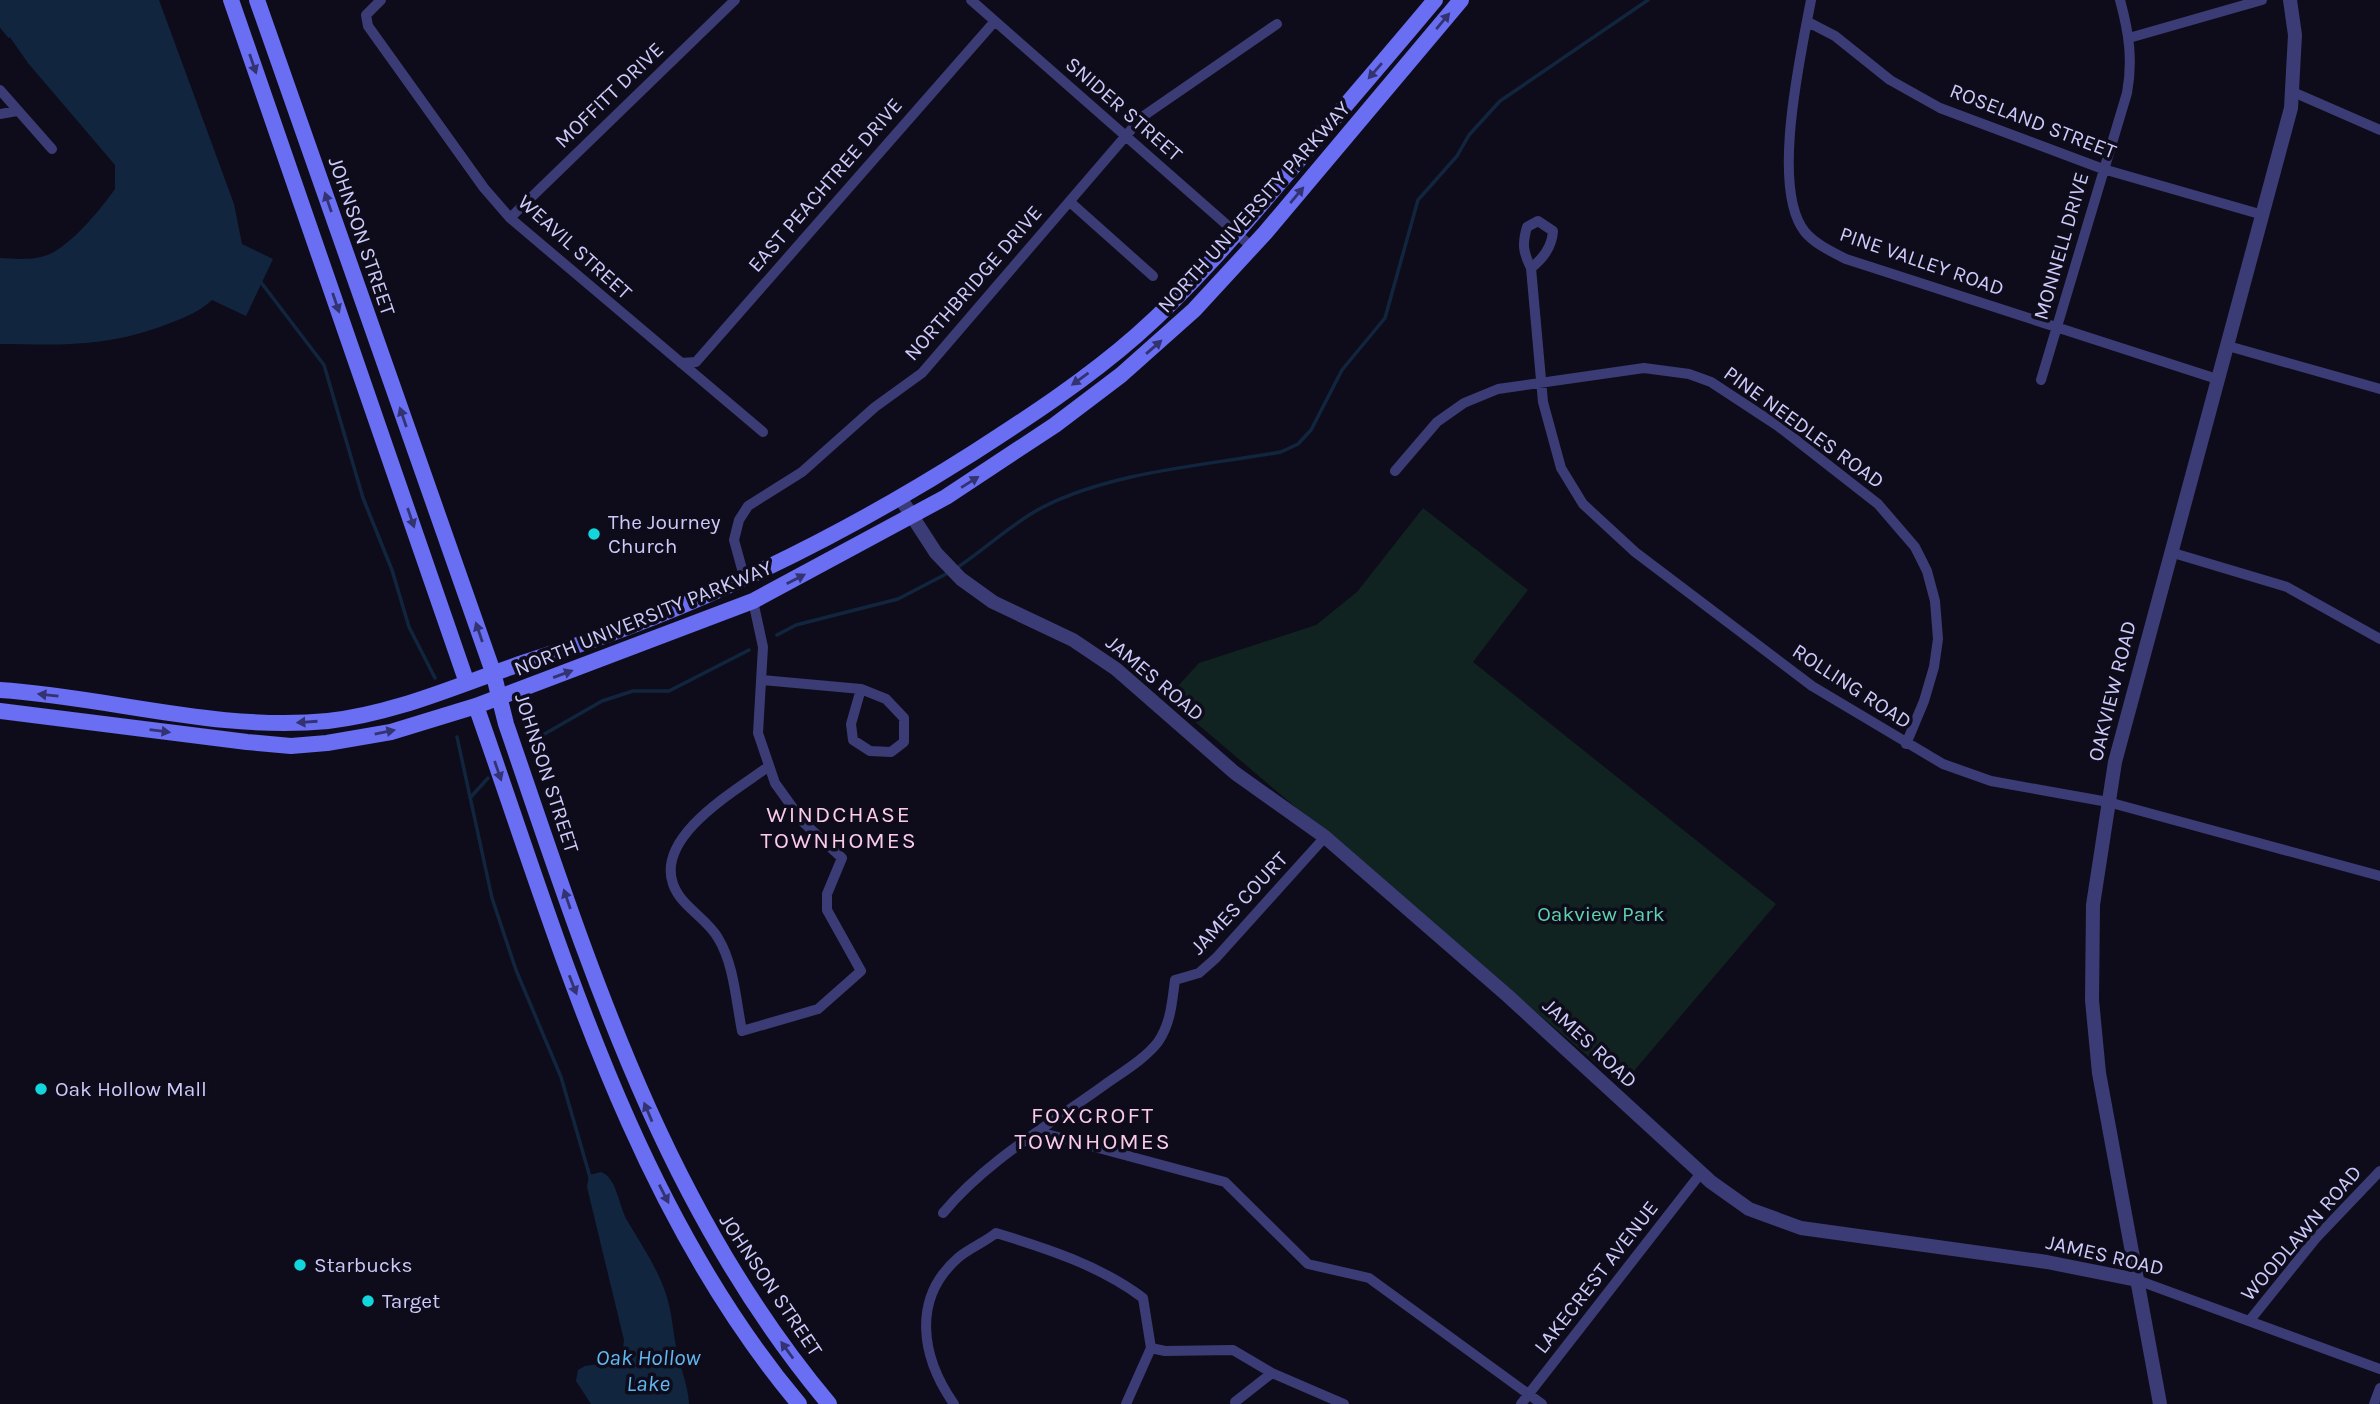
<svg xmlns="http://www.w3.org/2000/svg" width="2380" height="1404" viewBox="0 0 2380 1404" font-family="Karla,sans-serif">
	<style>
		.green { fill: #102321 }
		.water { fill: #11263e }
		.lines { fill: none; stroke-linecap: round; stroke-linejoin: round }
		.stream { stroke: #11263e; stroke-width: 3.5 }
		.minor { stroke: #3b3c75; stroke-width: 10 }
		.tertiary { stroke: #3b3c75; stroke-width: 14 }
		.secondary { stroke: #696ef2; stroke-width: 16 }
		.oneway { fill: #323370 }
		.poi-dot { fill: #13d6dd; stroke: #0e0c1a; stroke-width: 2.5 }
		.labels { text-anchor: middle; stroke-width: 7; stroke-linejoin: round; paint-order: stroke }
		.street-label { font-size: 21px; fill: #cccafa; stroke: #0e0c1a }
		.poi-label { font-size: 21px; fill: #cccafa; stroke: #0e0c1a; text-anchor: start }
		.park-label { font-size: 21px; fill: #5dd3ae; stroke: #0e0c1a }
		.neighbourhood-label { font-size: 23px; letter-spacing: 2px; fill: #fbcbec; stroke: #0e0c1a }
		.water-label { font-size: 23px; font-style: italic; fill: #61b8f1; stroke: #0e0c1a }
	</style>
	<rect width="100%" height="100%" fill="#0e0c1a"/>
	<path class="green" d="M1423,508L1528,590L1473,662L1776,904L1622,1085L1167,698L1199,663L1316,625L1357,592Z"/>
	<path class="water" d="M0,0H159L234,204L242,244L273,259L246,316L212,300C198,313 183,318 165,325C107,347 61,345 0,344V258C17,259 38,261 54,252C77,238 100,210 115,189V165L28,63L0,23Z
		M601,1172C617,1177 619,1208 628,1222C642,1246 657,1267 666,1294C672,1312 673,1333 677,1352C681,1371 688,1384 689,1404H591L576,1381L578,1370L585,1366L612,1362L623,1349L624,1340L587,1187L589,1175Z"/>
	<g class="lines">
		<path class="stream" d="M0,25L9,36
			M260,281L324,365L363,498L392,570L409,627L435,678
			M955,569C984,550 1012,523 1043,507C1115,471 1202,466 1281,452L1298,444L1311,430L1342,370L1385,318L1418,200L1457,156L1469,135L1500,101L1648,0
			M777,635L796,625L898,599L948,573
			M541,736L602,701L633,691H669L749,650
			M457,737L492,898L516,970L561,1077L590,1177
			M470,798L488,778"/>
		<path class="minor" d="M381,0L366,15L368,26L484,188L510,218L763,432
			M971,0L1252,247
			M1811,0C1801,54 1770,189 1805,232C1815,244 1832,252 1846,259L2217,379
			M1808,22L1835,36L1890,80L1940,108L2103,169L2263,215
			M2129,38L2262,0
			M0,90L52,149
			M2293,92L2380,130
			M0,114L17,111
			M1070,202L1153,276
			M510,218L735,0
			M1531,268C1544,258 1552,247 1553,231L1538,221L1527,227C1522,244 1523,252 1531,268L1543,402L1561,468L1583,504L1635,552L1812,686L1943,764L1991,781L2108,802L2380,876
			M2228,346L2380,389
			M681,363L696,362L995,21
			M2041,380L2127,93C2133,60 2129,33 2120,0
			M1395,471L1437,422L1464,403L1498,389L1644,368L1689,374L1711,382L1778,426L1878,504L1915,547L1927,571L1935,601L1938,639L1934,667L1924,701L1906,744
			M2170,552L2287,587L2380,639
			M745,580L734,540L739,520L748,506L802,472L875,407L922,373L1142,117L1277,24
			M753,601L763,647L758,733L775,783L803,822L842,858L827,894V910L861,971L818,1009L742,1031C736,1001 734,964 718,938C707,918 681,907 673,884C656,835 737,790 769,766
			M761,680L861,689L886,699L904,718V742L891,752L870,751L853,740L851,724L861,689
			M1039,1132L1225,1182L1308,1264L1369,1278L1542,1404
			M943,1213C986,1161 1049,1125 1103,1086C1121,1073 1145,1059 1158,1042C1171,1023 1172,1002 1175,980L1199,973L1216,958L1325,837
			M2137,1280L2380,1369
			M2250,1320L2316,1238L2380,1171
			M1151,1348L1165,1351L1233,1350L1272,1373
			M1235,1402L1272,1373L1344,1404
			M954,1404C921,1357 911,1298 959,1257C970,1248 985,1242 996,1233C1046,1248 1101,1266 1143,1298L1151,1348L1126,1404
			M1521,1404L1701,1173
			M2374,1404L2380,1388"/>
		<path class="tertiary" d="M901,499L936,553L961,579L993,602L1073,640L1116,669L1235,773L1325,837L1508,996L1711,1182L1749,1209L1801,1228L2047,1262L2137,1280
			M2160,1404L2099,1073L2092,1000L2093,905L2115,762L2291,108L2295,35L2290,0"/>
		<path class="secondary" d="M231,0L467,683
			M257,0L493,672L506,724C589,965 662,1205 829,1404
			M0,690C108,697 219,732 328,721C401,713 468,680 538,658C693,610 836,540 973,453C1029,417 1087,379 1137,335C1197,282 1247,221 1298,161C1344,107 1390,54 1435,0
			M476,706C561,947 632,1205 799,1404
			M0,711L247,742L291,746L327,743L391,732L476,706L753,601L946,497L1055,425L1121,375L1194,310L1265,233L1461,0"/>
	</g>
	<defs><path id="oneway-solid" d="M-6-.8H1V-3.2L6.5 0L1 3.2V.8H-6Z" transform="scale(1.75)"/></defs>
	<g class="oneway">
		<use href="#oneway-solid" transform="translate(1443 21) rotate(-50)"/>
		<use href="#oneway-solid" transform="translate(253 64) rotate(71)"/>
		<use href="#oneway-solid" transform="translate(1375 71) rotate(131)"/>
		<use href="#oneway-solid" transform="translate(1297 195) rotate(-50)"/>
		<use href="#oneway-solid" transform="translate(328 202) rotate(-109)"/>
		<use href="#oneway-solid" transform="translate(336 303) rotate(71)"/>
		<use href="#oneway-solid" transform="translate(1154 347) rotate(-41)"/>
		<use href="#oneway-solid" transform="translate(1080 379) rotate(144)"/>
		<use href="#oneway-solid" transform="translate(403 417) rotate(-109)"/>
		<use href="#oneway-solid" transform="translate(970 482) rotate(-32)"/>
		<use href="#oneway-solid" transform="translate(411 518) rotate(71)"/>
		<use href="#oneway-solid" transform="translate(796 579) rotate(-27)"/>
		<use href="#oneway-solid" transform="translate(479 632) rotate(-109)"/>
		<use href="#oneway-solid" transform="translate(563 674) rotate(-20)"/>
		<use href="#oneway-solid" transform="translate(48 695) rotate(-174)"/>
		<use href="#oneway-solid" transform="translate(307 722) rotate(176)"/>
		<use href="#oneway-solid" transform="translate(160 731) rotate(7)"/>
		<use href="#oneway-solid" transform="translate(385 732) rotate(-12)"/>
		<use href="#oneway-solid" transform="translate(498 771) rotate(71)"/>
		<use href="#oneway-solid" transform="translate(567 899) rotate(-109)"/>
		<use href="#oneway-solid" transform="translate(573 985) rotate(69)"/>
		<use href="#oneway-solid" transform="translate(648 1112) rotate(-113)"/>
		<use href="#oneway-solid" transform="translate(664 1194) rotate(63)"/>
		<use href="#oneway-solid" transform="translate(787 1350) rotate(-126)"/>
	</g>
	<g class="poi-dot">
		<circle cx="594" cy="534" r="7"/>
		<circle cx="41" cy="1089" r="7"/>
		<circle cx="300" cy="1265" r="7"/>
		<circle cx="368" cy="1301" r="7"/>
	</g>
	<g class="labels">
		<g class="street-label">
			<text transform="translate(609 95) rotate(-44)" y="7">MOFFITT DRIVE</text>
			<text transform="translate(1124 109) rotate(41)" y="7">SNIDER STREET</text>
			<text transform="translate(2033 121) rotate(21)" y="7">ROSELAND STREET</text>
			<text transform="translate(825 185) rotate(-49)" y="7">EAST PEACHTREE DRIVE</text>
			<text transform="translate(1254 207) rotate(-48)" y="7">NORTH UNIVERSITY PARKWAY</text>
			<text transform="translate(362 236) rotate(71)" y="7">JOHNSON STREET</text>
			<text transform="translate(2061 246) rotate(-74)" y="7">MONNELL DRIVE</text>
			<text transform="translate(575 247) rotate(42)" y="7">WEAVIL STREET</text>
			<text transform="translate(1922 261) rotate(19)" y="7">PINE VALLEY ROAD</text>
			<text transform="translate(973 283) rotate(-49)" y="7">NORTHBRIDGE DRIVE</text>
			<text transform="translate(1804 427) rotate(36)" y="7">PINE NEEDLES ROAD</text>
			<text transform="translate(643 618) rotate(-22)" y="7">NORTH UNIVERSITY PARKWAY</text>
			<text transform="translate(1155 678) rotate(40)" y="7">JAMES ROAD</text>
			<text transform="translate(1852 686) rotate(33)" y="7">ROLLING ROAD</text>
			<text transform="translate(2112 691) rotate(-76)" y="7">OAKVIEW ROAD</text>
			<text transform="translate(547 773) rotate(72)" y="7">JOHNSON STREET</text>
			<text transform="translate(1239 903) rotate(-47)" y="7">JAMES COURT</text>
			<text transform="translate(1590 1043) rotate(43)" y="7">JAMES ROAD</text>
			<text transform="translate(2301 1233) rotate(-49)" y="7">WOODLAWN ROAD</text>
			<text transform="translate(2105 1255) rotate(13)" y="7">JAMES ROAD</text>
			<text transform="translate(1596 1277) rotate(-52)" y="7">LAKECREST AVENUE</text>
			<text transform="translate(771 1285) rotate(56)" y="7">JOHNSON STREET</text>
		</g>
		<g class="poi-label">
			<text x="608" y="529">The Journey<tspan x="608" dy="24">Church</tspan></text>
			<text x="55" y="1096">Oak Hollow Mall</text>
			<text x="314" y="1272">Starbucks</text>
			<text x="382" y="1308">Target</text>
		</g>
		<g class="park-label">
			<text x="1601" y="921">Oakview Park</text>
		</g>
		<g class="neighbourhood-label">
			<text x="839" y="822">WINDCHASE<tspan x="839" dy="26">TOWNHOMES</tspan></text>
			<text x="1093" y="1123">FOXCROFT<tspan x="1093" dy="26">TOWNHOMES</tspan></text>
		</g>
		<g class="water-label">
			<text x="648" y="1365">Oak Hollow<tspan x="648" dy="26">Lake</tspan></text>
		</g>
	</g>
</svg>
